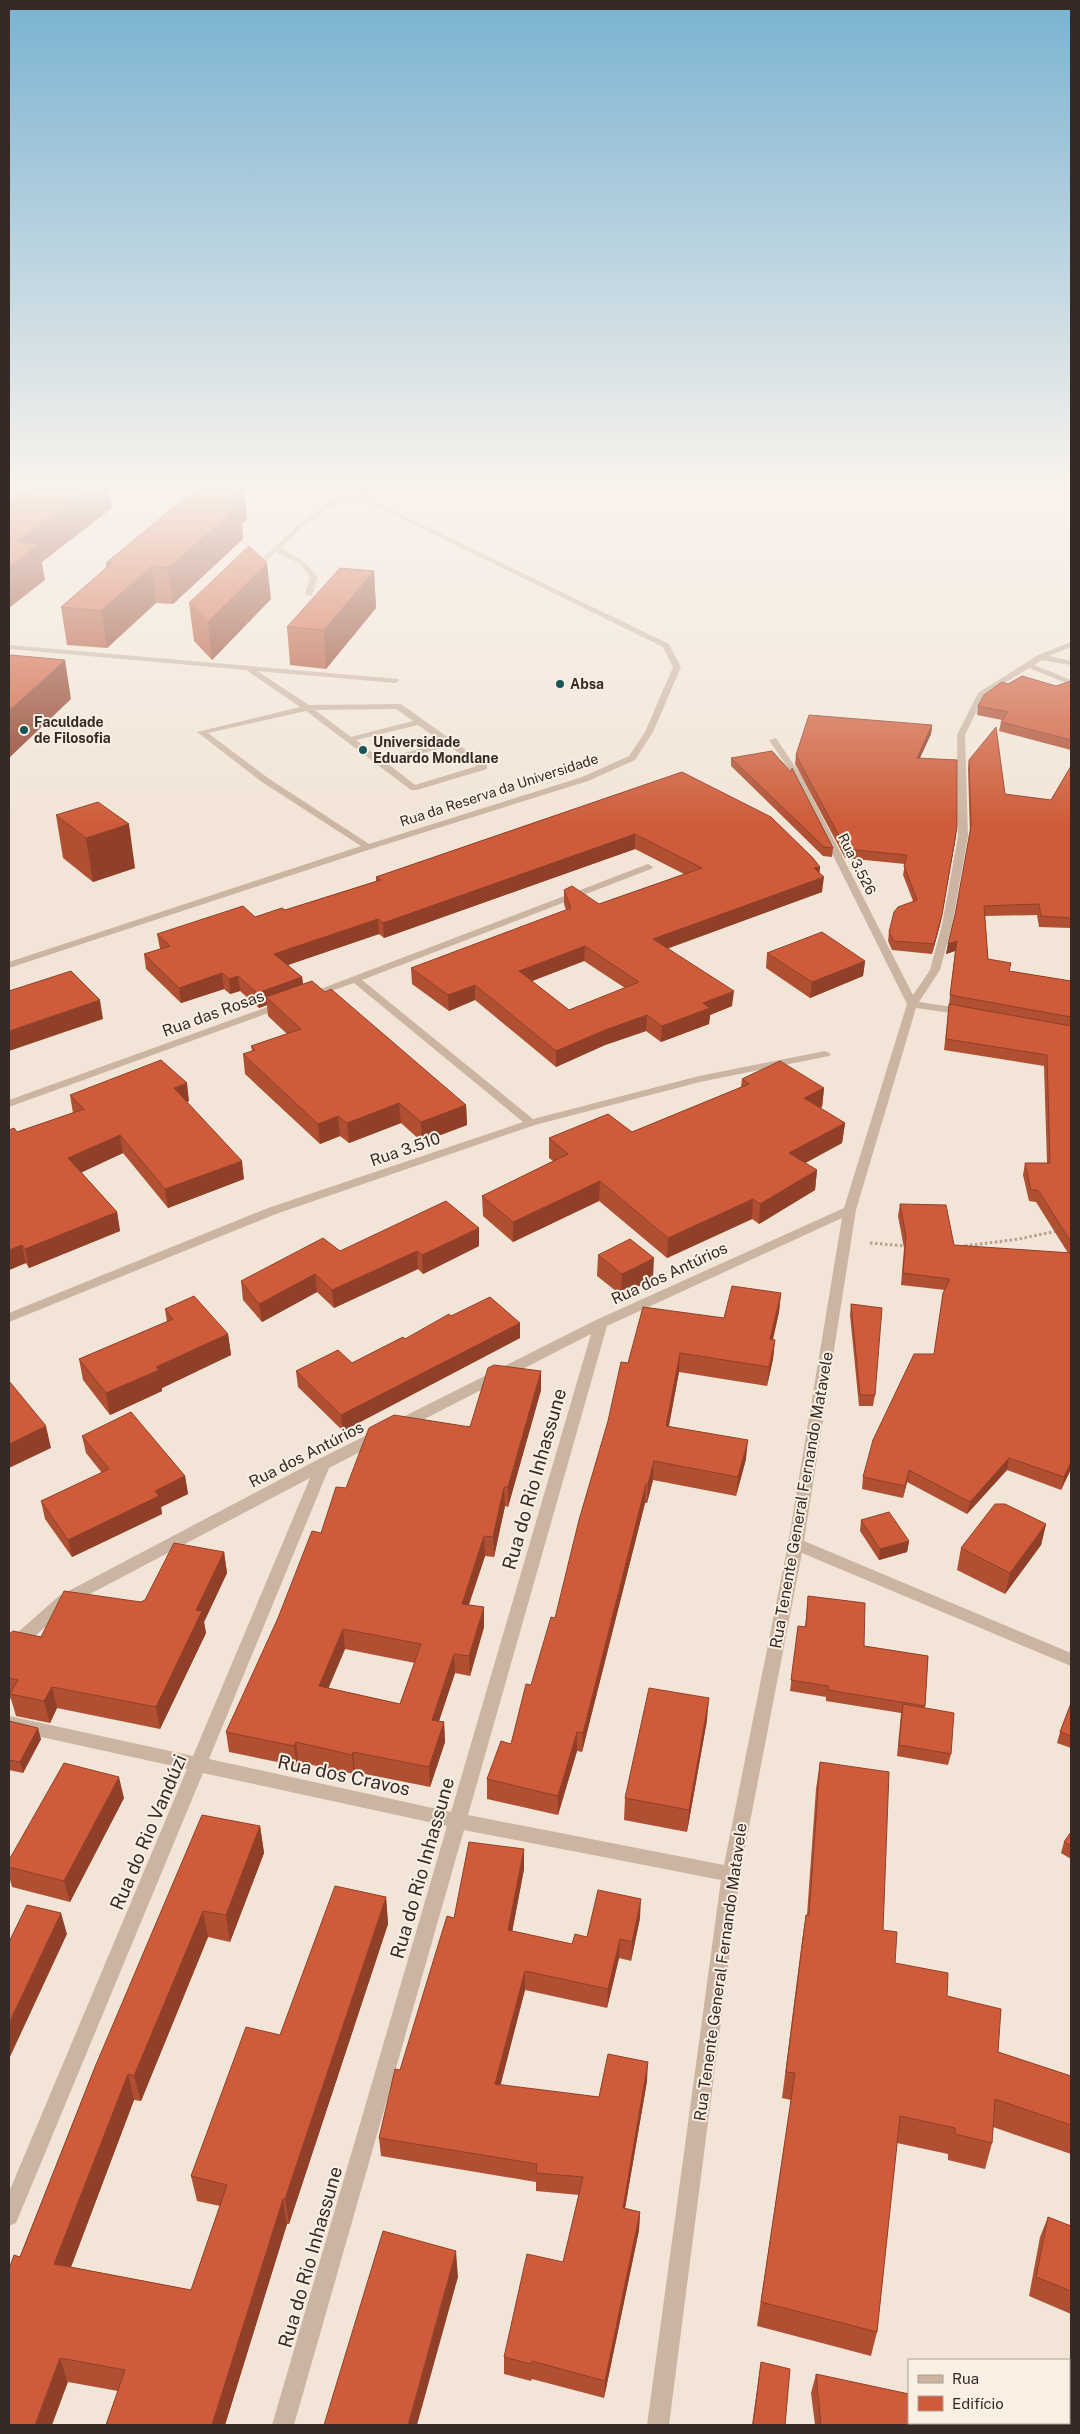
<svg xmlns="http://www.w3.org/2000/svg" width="1080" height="2434" viewBox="0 0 1080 2434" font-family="'Public Sans',sans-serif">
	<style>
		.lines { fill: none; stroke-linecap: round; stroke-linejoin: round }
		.path { stroke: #b79e8d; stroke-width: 3; stroke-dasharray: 2.5 2.5; stroke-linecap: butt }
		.service { fill: #cbb5a2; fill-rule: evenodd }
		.minor { fill: #cbb5a2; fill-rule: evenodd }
		.wall { fill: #b14f32; fill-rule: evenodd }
		.shaded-wall { fill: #904029 }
		.building { fill: #ce5c3a; stroke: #904029; fill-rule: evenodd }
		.poi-dot { fill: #185559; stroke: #faefe3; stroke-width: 2 }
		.labels { text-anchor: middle; stroke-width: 4; stroke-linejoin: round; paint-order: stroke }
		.far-poi-label { font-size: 14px; font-weight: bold; fill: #352a25; stroke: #faefe3; text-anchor: start }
		.far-street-label { font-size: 14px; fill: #352a25; stroke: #faefe3 }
		.street-label { font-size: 16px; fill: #352a25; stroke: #faefe3 }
		.near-street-label { font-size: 19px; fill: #352a25; stroke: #faefe3 }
	</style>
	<rect width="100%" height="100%" fill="#f2e5d7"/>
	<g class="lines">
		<path class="path" d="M870,1243L906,1246
			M965,1246L1019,1239L1057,1231"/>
		<path class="service" d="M312,482L361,485L376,502L669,644L681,667L653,732L635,760L588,781L371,849L9,968V962L361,846L262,782L197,732L300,707L246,670L9,649V645L398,679L399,681L395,683L257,671L309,705L401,704L487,765V769L417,790H411L306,711L208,733L268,778L369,844L582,777L629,756L645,732L673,667L663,647L372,504L365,497L340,501L304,525L280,548L304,562L318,577L312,596L305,594L310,577L300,564L276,552L255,571H251V569L300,523L336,498L362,493L357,488ZM396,709L413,721L351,737L315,710ZM418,725L443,743L381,759L356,740ZM449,746L477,766L415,785L387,763Z"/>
		<path class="minor" d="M1071,642V647L1049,656L1071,661V665L1042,660L1034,665L1071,680V685L1029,668L984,696L965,735L968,836L952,925L940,970L919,1002L965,1009L970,1012L965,1015L916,1008L856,1210L804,1541L1071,1653V1666L802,1553L740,1874L669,2425H647L721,1880L464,1830L294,2425H272L447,1826L203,1773L16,2223L9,2226V2192L187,1769L9,1730V1716L193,1756L310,1478L71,1604L15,1654L9,1655V1640L59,1596L319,1459L373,1432H383L385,1436L383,1440L329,1468L209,1759L451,1812L591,1334L403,1430H393L391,1426L393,1422L596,1320L844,1208L907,1004L794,777L769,740L776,738L802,777L913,995L930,970L942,925L958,836L957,735L978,693L1038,655ZM842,1218L788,1544L724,1865L468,1815L607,1326Z
			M648,864L653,867L651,869L362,980L533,1119L699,1076L825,1051L831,1054L829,1056L700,1082L535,1125L276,1214L9,1322V1313L268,1208L523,1122L354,983L311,998H303L302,996Z
			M281,1002L285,1003L286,1005L285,1007L9,1107V1100Z"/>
	</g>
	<path class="wall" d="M247,519L242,524L243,539L173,604L156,603L107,648L67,645L61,607L106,568V563Z
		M374,571L376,608L326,669L290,665L287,627Z
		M271,599L212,660L194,641L189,603Z
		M1071,681V750L999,731L1001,722L1002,720L977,715L978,706L1008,684L1056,686Z
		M932,725L931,734L920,758L956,836L940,925L932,954L892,950L888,941L889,932L913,901L903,875L905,864L845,858L795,764L796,755Z
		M731,758L833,848L832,857L823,856L731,766Z
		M969,760L1005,794L1051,800L1071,766V928L1039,927L1037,915L985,916L988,959L1010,971L1071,981V1469L1061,1490L1007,1470L967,1514L907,1482L903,1498L862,1489L863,1477L934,1354L945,1290L901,1285L904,1248L898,1216L900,1204L954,1245L1068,1253L1036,1202L1029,1201L1023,1175L1025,1163H1047L1044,1066L944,1050L955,951L946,954L948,944L955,915L970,835L968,769Z
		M682,772L820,867L819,873L822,892L668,948L732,1006L710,1015L709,1024L661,1042L646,1031L605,1045L556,1067L475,1000L449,1011L412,984L411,968L566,910L564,904V890L599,904L684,874L635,849L384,938L379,934L288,965L302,977L303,984L466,1105L467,1125L422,1142L401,1123L349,1143L340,1136L320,1144L245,1074L243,1054L252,1051L251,1046L287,1034L268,1016L267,1005L259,1008L240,991L230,994L224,989L181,1003L146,969L144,954L160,949L157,934L255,917L285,910L376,881V877ZM584,961L625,988L569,1010L532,981Z
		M56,815L135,868L93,882L63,858Z
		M767,953L865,961L863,976L810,998L766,968Z
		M742,1079L824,1088L822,1107L820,1108L845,1123L842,1143L805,1163L817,1170L815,1190L759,1224L752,1219L667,1258L599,1201L513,1242L483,1216L482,1196L553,1161L549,1158V1138L632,1132L741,1087Z
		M70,1095L189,1101L187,1102L244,1179L168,1208L123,1153L81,1172L117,1212L120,1231L29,1268L26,1263L9,1270L17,1132L73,1113Z
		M479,1246L423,1274L418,1269L334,1308L317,1292L262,1322L243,1300L241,1281L340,1251Z
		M598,1255L653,1279L621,1295L597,1276Z
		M781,1293L779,1312L773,1340H775L773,1359L767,1386L679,1372L669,1426L746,1459L736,1496L653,1480L647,1503H645L582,1752L577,1751L558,1815L487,1799V1779L511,1744L555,1618L628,1363L724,1318Z
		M851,1304L875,1395L873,1406H859L850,1315Z
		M165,1309L228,1334L231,1355L162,1388V1391L110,1415L83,1380L79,1359L167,1322Z
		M451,1316L520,1323V1338L343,1431L298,1387L296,1371L352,1363L405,1339Z
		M541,1390L508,1507L505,1506L494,1557L485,1556L469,1605L484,1627L470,1676L455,1673L439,1721L444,1722L445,1742L430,1787L355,1772L354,1774L298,1762L297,1766L229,1752L226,1732L321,1533L346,1488ZM345,1649L415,1663L400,1704L328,1688Z
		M82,1436L185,1476L188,1494L161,1507L162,1514L72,1557L45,1519L41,1501L102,1473L86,1453Z
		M861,1520L909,1541L907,1552L879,1560L860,1531Z
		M1046,1524L1041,1545L1005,1594L957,1570L961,1548Z
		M224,1552L227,1573L204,1622L206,1633L160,1729L57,1708L50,1723L16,1716L11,1699L9,1698V1634L41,1637L141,1602Z
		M808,1596L864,1646L928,1656L925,1708L951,1754L948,1765L897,1756L901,1713L826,1701V1697L790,1691L798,1626L805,1627Z
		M1071,1703V1748L1057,1743L1060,1732Z
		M707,1720L687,1832L624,1820L625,1798Z
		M9,1721L41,1739L23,1773L9,1770Z
		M820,1762L895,1963L947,1996L998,2052L1071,2076V2154L993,2127L992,2143L985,2169L948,2160V2154L897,2143L877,2332L871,2356L757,2326L791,2100L782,2098L802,1941L806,1915H807L816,1789Z
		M124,1798L70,1902L12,1887L9,1876V1860Z
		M260,1826L264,1853L230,1942L208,1937L141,2101L134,2100L71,2267L191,2290L220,2206L197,2201L191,2176L280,2035L386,1897L388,1924L289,2224H287L225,2425H106L118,2391L68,2382L20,2257L95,2067Z
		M1071,1832V1859L1061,1853L1064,1842Z
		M524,1849V1869L512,1931L572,1944L587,1937L640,1918L631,1961L619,1958L607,2008L525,1990L500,2085L599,2097L647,2081L625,2208L640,2212L639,2230L604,2398L532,2379L531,2381L504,2374V2357L563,2262L579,2195L536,2191V2182L381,2156L379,2138L454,1918Z
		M1048,2217L1071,2226V2314L1029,2296L1040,2237Z
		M761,2362L785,2425H752Z
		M816,2374L935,2425H815L811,2393Z"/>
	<path class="shaded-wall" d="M98,482H109L112,508L42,562L45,580L9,608V568L16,542Z
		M244,485L247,519L242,524L243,539L173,604L168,568L222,503Z
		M267,563L271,599L212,660L208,622Z
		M152,566L156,603L107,648L101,611Z
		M374,571L376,608L326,669L324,630Z
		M65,660L71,699L9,758V711Z
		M932,725L931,734L916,766L917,758Z
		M129,824L135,868L93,882L86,838Z
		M635,834V849L384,938L383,923Z
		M956,836L940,925L932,954L934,944Z
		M820,867L819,879L824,877L822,892L653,954V939L814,868Z
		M378,919L379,934L276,969L274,954Z
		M957,941L955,951L946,954L948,944Z
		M585,946L584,961L519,986V971Z
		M865,961L863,976L810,998L812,982Z
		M222,973L224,989L181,1003L179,988Z
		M238,976L240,991L230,994L229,979Z
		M302,977L304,992L266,997L267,1005L259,1008L257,993Z
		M475,985V1000L449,1011L448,995Z
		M734,991L732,1006L710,1015L709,1024L661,1042L662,1026L703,1003Z
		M100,1000L103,1019L9,1051V1031Z
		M647,1015L646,1031L605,1045L556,1067V1051L605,1030Z
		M187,1083L189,1101L177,1106L174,1088Z
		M824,1088L822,1107L802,1118L804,1098Z
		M399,1103L401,1123L349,1143L347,1123Z
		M466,1105L467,1125L422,1142L421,1122Z
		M338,1116L340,1136L320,1144L318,1124Z
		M845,1123L842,1143L787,1173L789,1153Z
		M120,1135L123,1153L72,1177L68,1158Z
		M242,1161L244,1179L168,1208L165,1189Z
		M817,1170L815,1190L759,1224L760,1204Z
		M600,1181L599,1201L513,1242V1222Z
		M753,1199L752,1219L667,1258L668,1238Z
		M117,1212L120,1231L29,1268L25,1249Z
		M479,1228V1246L423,1274L422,1255Z
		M22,1245L26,1263L9,1270V1250Z
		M417,1251L418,1269L334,1308L332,1290Z
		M654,1258L653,1279L621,1295L622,1274Z
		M315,1274L317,1292L262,1322L259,1304Z
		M781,1293L779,1312L768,1358L770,1339Z
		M520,1323V1338L343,1431L341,1415Z
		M228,1334L231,1355L162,1388V1391L110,1415L106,1393L156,1367Z
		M775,1340L773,1359L767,1386L769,1367Z
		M680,1353L679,1372L665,1445L666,1426Z
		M541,1371V1390L508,1507V1487Z
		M46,1426L51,1448L9,1468V1444Z
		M748,1440L746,1459L736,1496L738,1477Z
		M1009,1458L1007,1470L967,1514L970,1502Z
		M654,1461L653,1480L647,1503L648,1484Z
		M1071,1462V1469L1061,1490L1064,1477Z
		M909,1470L907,1482L903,1498L905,1486Z
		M185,1476L188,1494L161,1507L162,1514L72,1557L68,1540L155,1491Z
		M646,1484L645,1503L582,1752L583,1733Z
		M504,1487L505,1506L494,1557L493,1537Z
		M1046,1524L1041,1545L1005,1594L1010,1573Z
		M484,1536L485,1556L462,1624V1604Z
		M909,1541L907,1552L879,1560L880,1549Z
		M224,1552L227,1573L204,1622L206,1633L160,1729L156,1707L196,1610Z
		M484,1607V1627L470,1676L469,1656Z
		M343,1629L345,1649L321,1706L319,1686Z
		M454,1654L455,1673L433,1739L432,1720Z
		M52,1687L57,1708L50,1723L44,1701Z
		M709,1698L707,1720L687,1832L689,1810Z
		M444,1722L445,1742L430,1787L429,1767Z
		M38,1728L41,1739L23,1773L20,1762Z
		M577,1732V1751L558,1815V1796Z
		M296,1742L298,1762L297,1766L294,1746Z
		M353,1752L355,1772L354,1774L352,1755Z
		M119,1777L124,1798L70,1902L64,1881Z
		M260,1826L264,1853L230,1942L226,1915Z
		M524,1849V1869L509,1949L508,1930Z
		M386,1897L388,1924L289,2224L285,2199Z
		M641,1899L640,1918L631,1961L632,1942Z
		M203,1911L208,1937L141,2101L134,2076Z
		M61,1913L67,1934L9,2059V2023Z
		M620,1939L619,1958L607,2008L608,1989Z
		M525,1971V1990L496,2103L495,2084Z
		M648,2062L647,2081L622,2226L623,2208Z
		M128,2074L134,2100L63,2288L54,2264Z
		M283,2199L287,2224L225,2425H212Z
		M640,2212L639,2230L604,2398L605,2381Z
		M456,2251L458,2277L417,2425H408Z
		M60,2358L68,2382L52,2425H35Z"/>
	<path class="building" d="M38,482H98L16,542L39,544L9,568V502Z
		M204,482L244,485L222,503L240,505L168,568L152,566L101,611L61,607L112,563H106Z
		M249,546L267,563L208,622L189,603Z
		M340,568L374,571L324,630L287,627Z
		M11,655L65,660L9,711V657Z
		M1022,676L1056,686L1071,681V740L1001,722L1008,712L978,706L984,695L1002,682L1008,684Z
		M809,715L932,725L917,758L957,760V827L942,915L934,944L894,941L889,932L894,912L898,907L917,900L904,866L907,855L846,849L796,755Z
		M996,727L1005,794L1051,800L1071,766V918L1041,916L1039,904L984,906L988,959L1011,963L1009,971L1071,981V1017L950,995L957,941L948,944L955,915L971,826L969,760Z
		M772,751L791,772L792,768L833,848L824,847L731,758Z
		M682,772L771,817L813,858L820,867L814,868L824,877L653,939L734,991L703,1003L710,1008L662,1026L647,1015L605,1030L556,1051L475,985L448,995L411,968L571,908L564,890L572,886L599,904L702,868L635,834L383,923L378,919L274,954L302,977L257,993L238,976L229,979L222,973L179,988L144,954L170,946L157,934L243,906L255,917L282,908L285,910L381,880L376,877ZM585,946L639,982L569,1010L519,971Z
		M98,802L129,824L86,838L56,815Z
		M822,932L865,961L812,982L767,953Z
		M71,971L100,1000L9,1031V991Z
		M312,981L325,992L331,989L466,1105L421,1122L399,1103L347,1123L338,1116L318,1124L243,1054L255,1050L251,1046L301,1029L266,997Z
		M949,1004L1071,1026V1242L1038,1190H1031L1025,1163H1050L1047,1055L946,1039Z
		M161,1060L187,1083L174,1088L242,1161L165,1189L120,1135L68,1158L117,1212L25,1249L22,1245L9,1250V1130L14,1128L17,1132L84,1109L70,1095Z
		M780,1061L824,1088L804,1098L845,1123L789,1153L817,1170L760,1204L753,1199L668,1238L600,1181L513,1222L482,1196L568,1154L549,1138L608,1114L632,1132L749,1084L742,1079Z
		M446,1201L479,1228L422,1255L417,1251L332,1290L315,1274L259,1304L241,1281L323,1238L340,1251Z
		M900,1204L946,1205L954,1245L1071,1253V1462L1064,1477L1009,1458L970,1502L909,1470L905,1486L863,1477L873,1440L914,1354H934L943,1293L950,1279L903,1273L906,1237Z
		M630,1239L654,1258L622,1274L598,1255Z
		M732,1286L781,1293L770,1339L775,1340L769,1367L680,1353L666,1426L748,1440L738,1477L654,1461L648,1484H646L583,1733L577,1732L558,1796L487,1779L501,1741L511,1744L526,1684L531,1685L551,1617L555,1618L579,1520L608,1421L621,1362L628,1363L643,1307L724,1318Z
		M194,1296L228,1334L156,1367L159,1370L106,1393L79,1359L173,1319L165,1309Z
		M490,1297L520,1323L341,1415L296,1371L338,1350L352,1363L403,1337L405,1339L449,1314L451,1316Z
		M851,1304L882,1308L875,1395H860Z
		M494,1365L541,1371L508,1487H504L493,1537L484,1536L462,1604L484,1607L469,1656L454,1654L432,1720L444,1722L429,1767L353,1752L352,1755L296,1742L294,1746L226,1732L278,1618L312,1531L321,1533L336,1487L346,1488L369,1428L394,1415L470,1427L488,1368ZM343,1629L421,1644L400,1704L319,1686Z
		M9,1381L46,1426L9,1444Z
		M131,1412L185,1476L155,1491L159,1496L68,1540L41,1501L109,1469L82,1436Z
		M995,1504H1005L1046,1524L1010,1573L961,1548Z
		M889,1512L909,1541L880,1549L861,1520Z
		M174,1543L224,1552L196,1610L202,1611L156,1707L52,1687L44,1701L10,1694L18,1680L9,1678V1634L13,1631L41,1637L64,1591L141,1602L145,1600Z
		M808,1596L865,1603L864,1646L928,1656L925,1706L828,1690V1686L791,1680L798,1626L806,1627Z
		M649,1688L709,1698L689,1810L625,1798Z
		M1071,1703V1736L1060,1732Z
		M903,1704L954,1713L951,1754L899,1745Z
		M9,1721L38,1728L20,1762L9,1760Z
		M820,1762L889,1772L883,1930L897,1932L895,1963L948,1973L947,1996L1001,2009L998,2052L1071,2076V2125L995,2099L992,2143L955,2134V2128L900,2116L877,2332L761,2302L795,2073L786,2072L806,1915H809Z
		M64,1763L119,1777L64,1881L9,1867V1860Z
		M202,1815L260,1826L226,1915L203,1911L134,2076L128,2074L54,2264L191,2290L227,2185L191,2176L246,2027L280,2035L335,1886L386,1897L285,2199H283L212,2425H106L125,2370L60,2358L35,2425H9V2269L14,2255L20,2257L95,2067Z
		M1071,1832V1846L1064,1842Z
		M469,1842L524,1849L508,1930L572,1944L575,1934L587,1937L598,1890L641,1899L632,1942L620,1939L608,1989L525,1971L495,2084L599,2097L608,2054L648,2062L623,2208L640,2212L605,2381L532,2361L531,2364L504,2357L527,2254L563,2262L583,2177L536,2173L537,2164L379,2138L395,2069L400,2070L447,1916L454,1918Z
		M27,1905L61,1913L9,2023V1942Z
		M1048,2217L1071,2226V2291L1036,2277Z
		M383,2231L456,2251L408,2425H324Z
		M761,2362L790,2369L785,2425H753Z
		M816,2374L909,2394V2423H935V2425H821Z"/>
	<linearGradient id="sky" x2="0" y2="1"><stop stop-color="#79b2d2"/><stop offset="0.59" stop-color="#f9f3ed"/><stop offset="1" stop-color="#f9f3ed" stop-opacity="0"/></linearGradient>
	<rect width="1080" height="823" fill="url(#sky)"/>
	<g class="poi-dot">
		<circle cx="560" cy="684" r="5"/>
		<circle cx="24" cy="730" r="5"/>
		<circle cx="363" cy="750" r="5"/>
	</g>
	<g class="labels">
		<g class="far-poi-label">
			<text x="570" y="689">Absa</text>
			<text x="34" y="727">Faculdade<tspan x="34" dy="16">de Filosofia</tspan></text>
			<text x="373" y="747">Universidade<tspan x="373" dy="16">Eduardo Mondlane</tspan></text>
		</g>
		<g class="far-street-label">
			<text transform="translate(499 790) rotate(-18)" y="5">Rua da Reserva da Universidade</text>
			<text transform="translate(857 864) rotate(63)" y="5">Rua 3.526</text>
		</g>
		<g class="street-label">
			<text transform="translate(213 1013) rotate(-20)" y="6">Rua das Rosas</text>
			<text transform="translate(405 1149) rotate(-19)" y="6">Rua 3.510</text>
			<text transform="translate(669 1273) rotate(-25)" y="6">Rua dos Antúrios</text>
			<text transform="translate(306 1454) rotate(-27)" y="6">Rua dos Antúrios</text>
			<text transform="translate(801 1500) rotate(-80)" y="6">Rua Tenente General Fernando Matavele</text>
			<text transform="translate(720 1972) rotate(-82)" y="6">Rua Tenente General Fernando Matavele</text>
		</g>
		<g class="near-street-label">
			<text transform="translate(534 1479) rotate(-74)" y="7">Rua do Rio Inhassune</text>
			<text transform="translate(344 1775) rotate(12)" y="7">Rua dos Cravos</text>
			<text transform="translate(148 1832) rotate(-67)" y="7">Rua do Rio Vandúzi</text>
			<text transform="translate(422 1868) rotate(-74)" y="7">Rua do Rio Inhassune</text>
			<text transform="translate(310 2257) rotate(-74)" y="7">Rua do Rio Inhassune</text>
		</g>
	</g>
	<rect width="1080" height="2434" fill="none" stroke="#352a25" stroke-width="20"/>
	<rect x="908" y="2359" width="162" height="65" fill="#faefe3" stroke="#aba097"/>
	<rect x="918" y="2375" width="25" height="8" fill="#cbb5a2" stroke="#aba097"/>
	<text x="952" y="2384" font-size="15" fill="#352a25">Rua</text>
	<rect x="918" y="2396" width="25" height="15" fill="#ce5c3a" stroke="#aba097"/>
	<text x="952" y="2409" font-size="15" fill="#352a25">Edifício</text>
</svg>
